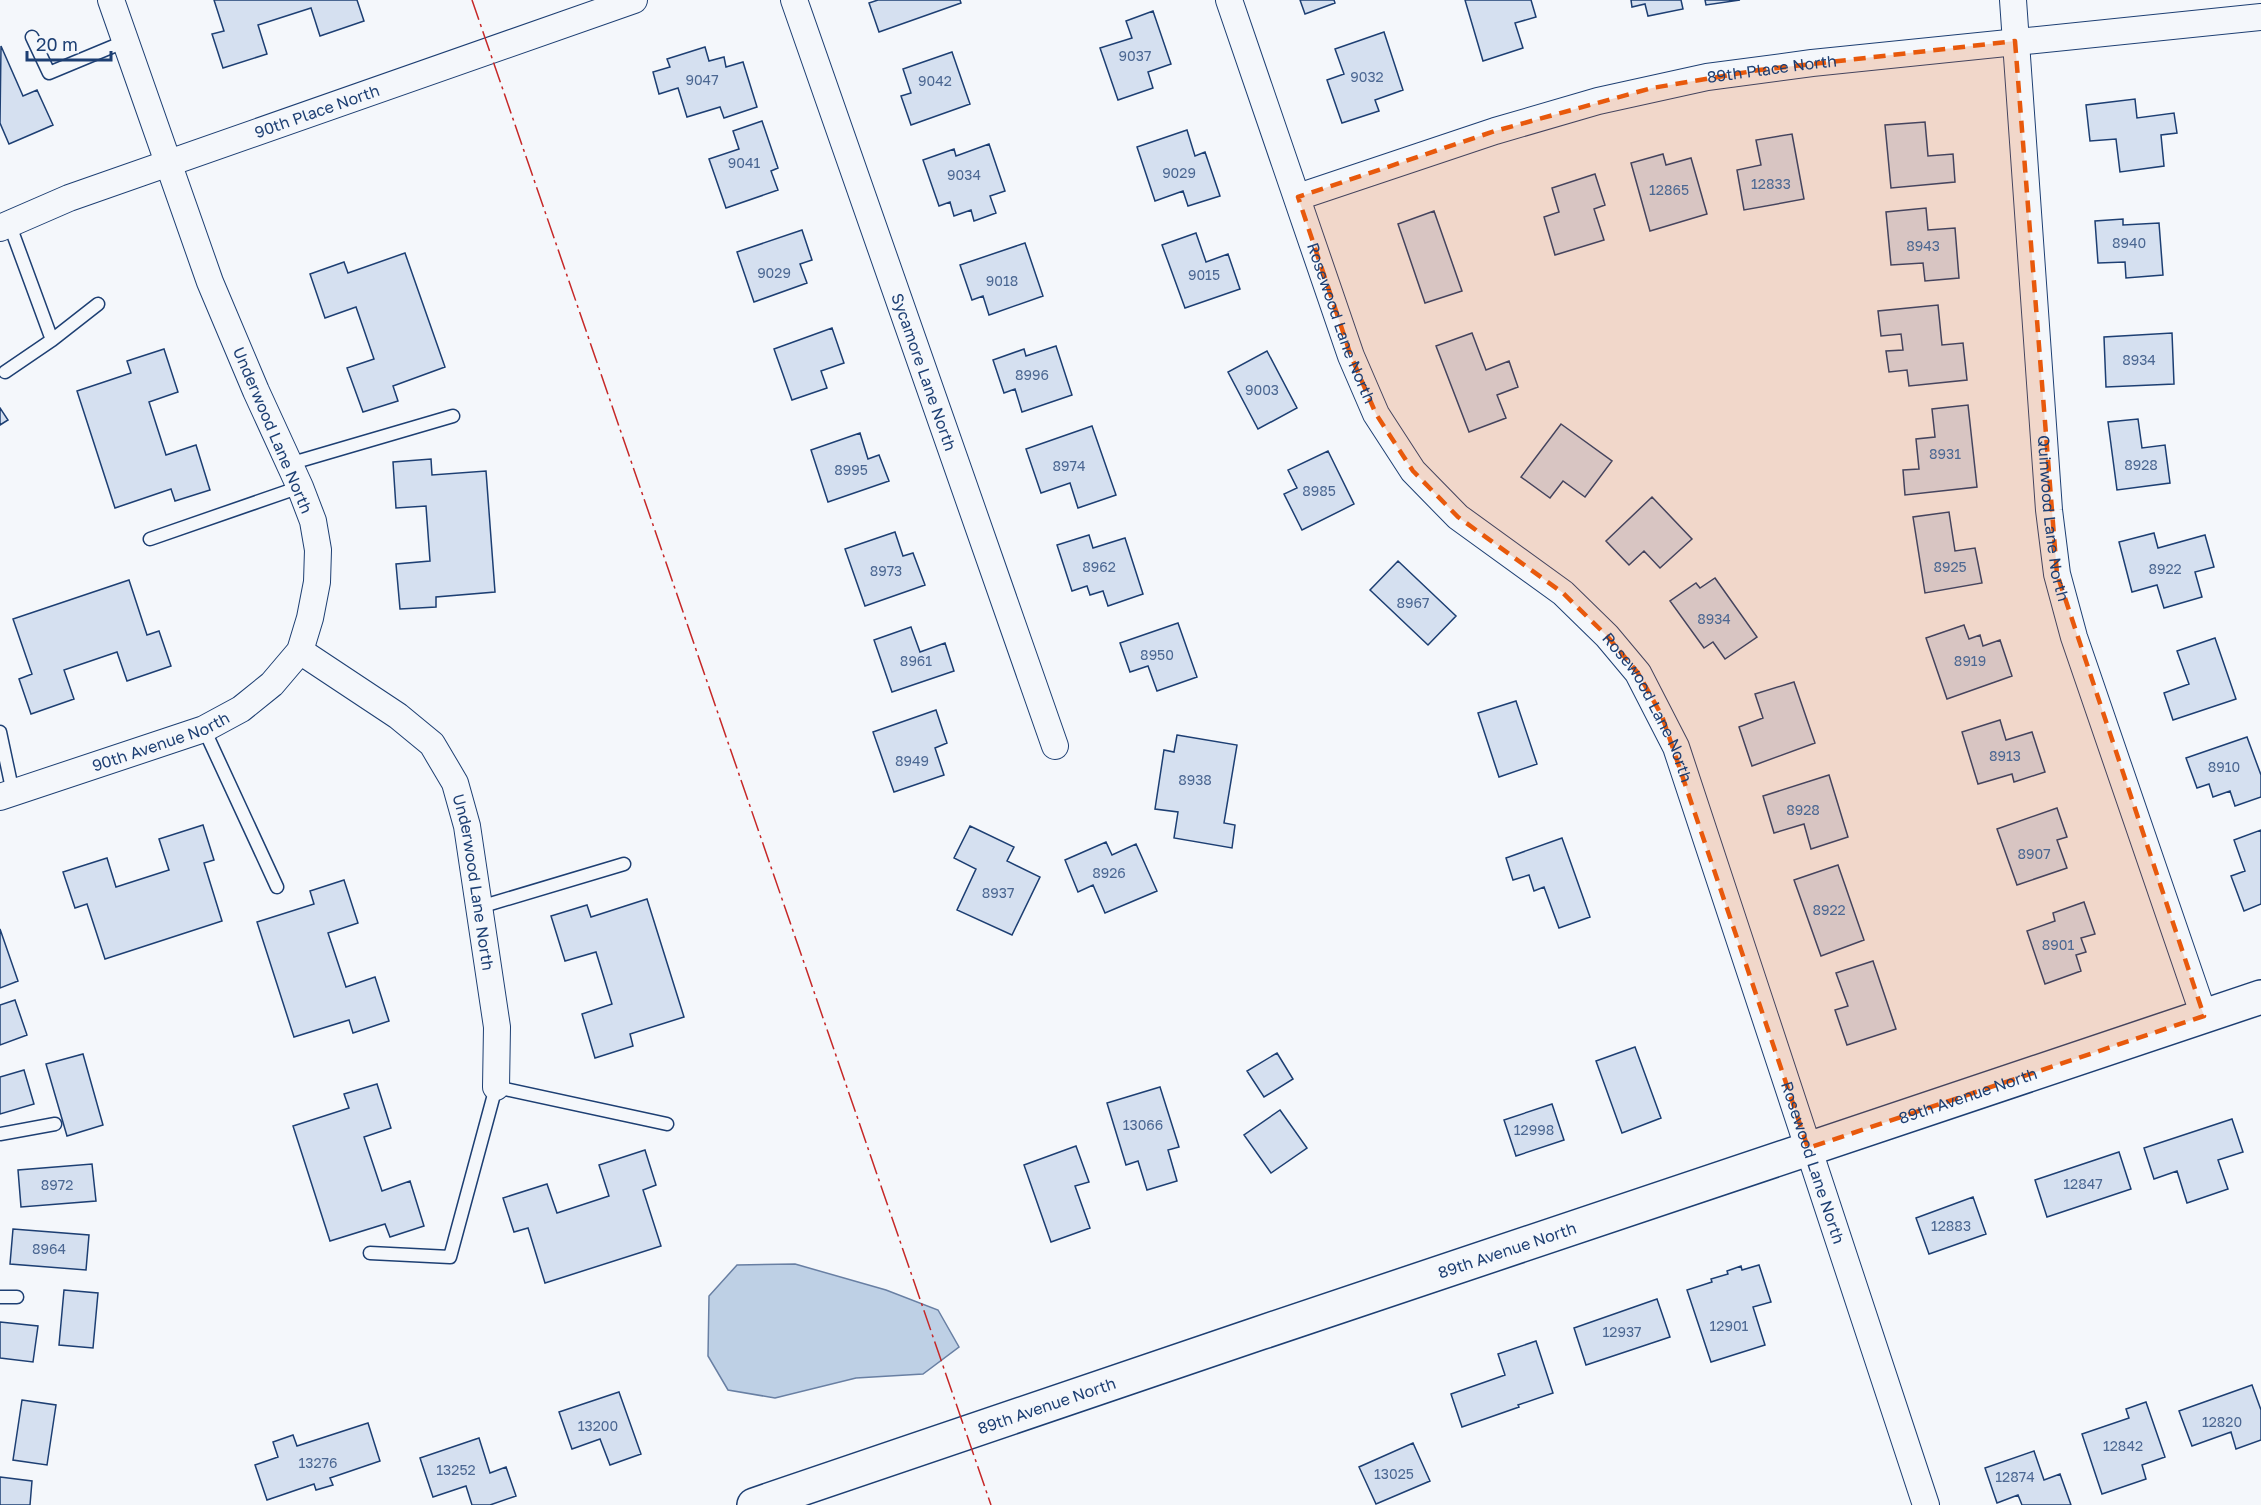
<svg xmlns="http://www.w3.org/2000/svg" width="2261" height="1505" viewBox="0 0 2261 1505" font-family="'Golos Text',sans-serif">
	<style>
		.water { fill: #bed0e5; stroke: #687fa3; stroke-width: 1.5 }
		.building { fill: #d5e0f0; stroke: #1d3f73; stroke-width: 1.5 }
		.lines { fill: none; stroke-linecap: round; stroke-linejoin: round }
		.lane-casing { stroke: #1d3f73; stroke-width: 15 }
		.street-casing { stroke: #1d3f73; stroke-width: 28 }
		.secondary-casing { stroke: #1d3f73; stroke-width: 36 }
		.lane { stroke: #f4f7fb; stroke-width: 12 }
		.street { stroke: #f4f7fb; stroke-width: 26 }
		.secondary { stroke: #f4f7fb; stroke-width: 33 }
		.power { stroke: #c62828; stroke-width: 1.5; stroke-dasharray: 21 4.5 3 4.5; stroke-linecap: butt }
		.marked { fill: #e8590c; fill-opacity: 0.2; stroke: #e8590c; stroke-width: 4.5; stroke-dasharray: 12 8; stroke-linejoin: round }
		.labels { text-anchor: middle; stroke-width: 4.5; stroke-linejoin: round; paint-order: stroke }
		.number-label { font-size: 14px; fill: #4b6792 }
		.street-label { font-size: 16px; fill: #1d3f73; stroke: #f4f7fb }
	</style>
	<rect width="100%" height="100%" fill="#f4f7fb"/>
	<path class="water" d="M795,1264L886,1290L938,1310L959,1347L923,1374L856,1378L775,1398L728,1390L708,1356L709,1296L737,1265Z"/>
	<path class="building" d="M214,0H357L364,21L320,36L311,8L258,25L267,54L223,68L212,34L224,31Z
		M878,0H960L961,3L879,32L869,3Z
		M1300,0H1334L1335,3L1305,14Z
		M1465,0H1531L1536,17L1515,23L1523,48L1483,61Z
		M1631,0H1681L1683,9L1648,16L1645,4L1632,7Z
		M1705,0H1740L1706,5Z
		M1153,11L1171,64L1148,72L1153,88L1118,100L1100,48L1132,38L1126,21Z
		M1384,32L1403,90L1375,100L1379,111L1342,123L1327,80L1344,74L1335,49Z
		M1,46L23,96L37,90L53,125L9,144L0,123Z
		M705,47L709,61L724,57L726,67L743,62L757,107L724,118L720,107L687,117L678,88L659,94L653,72L670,67L667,59Z
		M952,52L970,104L911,125L901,96L911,93L903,69Z
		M2135,99L2137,118L2174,113L2177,133L2161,135L2164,166L2120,172L2116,139L2090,141L2086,105Z
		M762,121L778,168L771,171L778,190L726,208L709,159L739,149L733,131Z
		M1925,122L1928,156L1953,154L1955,182L1891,188L1885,125Z
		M1187,130L1195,156L1205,152L1220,196L1188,206L1183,191L1155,201L1137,147Z
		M1792,134L1804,199L1744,210L1737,170L1761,165L1756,140Z
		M989,144L1005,191L990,196L996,213L974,221L971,210L954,216L950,202L939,206L923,160L954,149L956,156Z
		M1663,154L1666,165L1691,158L1707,214L1650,231L1631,163Z
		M1595,174L1605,205L1594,209L1604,240L1555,255L1544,217L1559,212L1552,188Z
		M1926,208L1928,230L1955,228L1959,278L1925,281L1923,263L1891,265L1886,212Z
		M1434,211L1462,291L1425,303L1398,224Z
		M2123,219V225L2159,223L2163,275L2126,278L2125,262L2098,263L2095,221Z
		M802,230L812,260L800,264L807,283L754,302L737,252Z
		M1196,233L1206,262L1228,254L1240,289L1185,308L1162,245Z
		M1025,243L1043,296L989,315L983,296L972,300L960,265Z
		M405,253L445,367L393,386L398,401L363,412L347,368L374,359L356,307L325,318L310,274L344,262L348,273Z
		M1938,305L1942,345L1963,343L1967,380L1909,386L1907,370L1889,372L1886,351L1903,350L1901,334L1881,336L1878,311Z
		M832,328L844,363L821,371L827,388L792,400L774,349Z
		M1472,333L1486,370L1509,361L1518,387L1497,395L1506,418L1469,432L1436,346Z
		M2172,333L2174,384L2106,387L2104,337Z
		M1056,346L1072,395L1022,412L1015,389L1004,393L993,360L1024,349L1026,356Z
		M164,349L178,392L149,402L166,455L196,445L210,490L175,501L171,489L115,508L77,391L131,373L127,361Z
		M1267,351L1297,408L1258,429L1228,372Z
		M1968,405L1977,487L1905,495L1903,470L1919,469L1916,439L1935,437L1932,409Z
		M0,408L8,420L0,425Z
		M2138,419L2142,448L2165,445L2170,483L2117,490L2108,422Z
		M1561,424L1612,461L1585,497L1563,481L1550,498L1521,477Z
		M1092,426L1116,495L1078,508L1070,483L1041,493L1026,449Z
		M860,433L868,459L879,455L889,481L828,502L811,450Z
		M1328,451L1354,504L1302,530L1284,494L1297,488L1288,470Z
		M431,459L432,475L486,471L495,592L436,597V607L400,609L396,564L430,561L426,506L396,508L393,462Z
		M1652,497L1692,539L1660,568L1644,551L1629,565L1606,541Z
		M1949,512L1955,551L1975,548L1982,583L1925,593L1913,517Z
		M895,532L903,556L913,553L925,585L865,606L845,549Z
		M2154,533L2158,548L2205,535L2214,567L2195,572L2202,597L2164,608L2157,585L2132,592L2119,542Z
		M1089,535L1093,548L1125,538L1143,594L1108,606L1103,591L1090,595L1087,586L1072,591L1057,545Z
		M1398,561L1456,616L1428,645L1370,590Z
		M1715,578L1757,637L1725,659L1713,642L1704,648L1670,601L1696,583L1700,588Z
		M129,580L147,635L159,631L171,666L127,681L117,652L64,670L74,699L31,714L19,679L32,674L13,619Z
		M1178,623L1197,677L1157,691L1148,666L1130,672L1120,643Z
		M1964,625L1969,639L1980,635L1983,646L2000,640L2012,676L1947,699L1926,638Z
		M911,627L920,652L945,643L954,671L892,692L874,640Z
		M2215,638L2236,699L2173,720L2164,693L2189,684L2177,651Z
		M1794,682L1815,743L1752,766L1739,727L1763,718L1755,694Z
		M1516,701L1537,764L1499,777L1478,713Z
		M936,710L947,743L935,748L944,775L894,792L873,732Z
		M2000,720L2006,740L2032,732L2045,772L2014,782L2012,774L1978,784L1962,732Z
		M1177,735L1237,745L1224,823L1235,825L1232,848L1174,838L1178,812L1155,809L1164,750L1174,752Z
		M2247,737L2261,775V797L2235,806L2230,791L2213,797L2209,784L2197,788L2186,758Z
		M1829,775L1848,837L1811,849L1804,824L1774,833L1763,796Z
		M2057,808L2067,837L2057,840L2067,868L2017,885L1997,829Z
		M203,825L214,860L204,863L222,921L105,959L87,904L75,908L63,872L107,858L116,887L169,870L159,839Z
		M970,826L1014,847L1007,861L1040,877L1012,935L957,910L976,869L954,858Z
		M2261,830V904L2244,911L2231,876L2245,871L2234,840Z
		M1562,838L1590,917L1559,928L1544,887L1534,891L1529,875L1513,880L1506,858Z
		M1106,842L1112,855L1136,844L1157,891L1105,913L1093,885L1078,892L1065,860Z
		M1838,865L1864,940L1821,956L1794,880Z
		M344,880L358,923L328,933L346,987L375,977L389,1021L353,1033L349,1020L294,1037L257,922L314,904L310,891Z
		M647,899L684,1017L630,1034L633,1046L595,1058L582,1014L612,1004L596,952L565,961L551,916L587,905L591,917Z
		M2084,902L2095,934L2081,938L2086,952L2076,955L2081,971L2045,984L2027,931L2055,921L2053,913Z
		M0,929L18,981L0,988Z
		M1873,961L1896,1029L1847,1045L1835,1010L1848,1006L1836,973Z
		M15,1000L27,1035L0,1045V1005Z
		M1635,1047L1661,1118L1622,1133L1596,1061Z
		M1277,1053L1293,1079L1264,1097L1247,1071Z
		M83,1054L103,1125L67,1136L46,1064Z
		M24,1070L34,1104L0,1114V1077Z
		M377,1084L391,1128L364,1137L382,1191L410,1181L424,1226L390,1237L385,1224L330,1241L293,1126L349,1108L344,1094Z
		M1160,1087L1179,1147L1168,1150L1177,1181L1147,1190L1138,1161L1126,1165L1107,1103Z
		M1552,1104L1564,1140L1516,1156L1504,1120Z
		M1280,1110L1307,1148L1271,1173L1244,1135Z
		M2232,1119L2243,1152L2218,1160L2228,1189L2187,1203L2177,1171L2154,1179L2144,1148Z
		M1076,1146L1089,1182L1075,1186L1090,1228L1051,1242L1024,1165Z
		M645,1150L656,1185L643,1190L661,1246L545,1283L528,1228L514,1232L503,1198L547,1184L557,1213L609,1196L599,1165Z
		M2119,1152L2131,1189L2047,1217L2035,1180Z
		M92,1164L96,1201L21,1207L18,1170Z
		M1973,1197L1986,1234L1929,1254L1916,1218Z
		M13,1229L89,1235L86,1270L10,1264Z
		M1759,1265L1771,1302L1753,1307L1765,1345L1711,1362L1687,1290L1712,1282L1711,1279L1728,1274L1727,1271L1741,1266L1742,1270Z
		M64,1290L98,1293L93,1348L59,1345Z
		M1657,1299L1670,1337L1586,1365L1574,1328Z
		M0,1322L38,1326L33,1362L0,1358Z
		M1536,1341L1553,1393L1518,1405L1519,1407L1462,1427L1451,1394L1505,1375L1498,1354Z
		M2252,1385L2261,1410V1440L2236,1449L2231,1432L2192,1446L2179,1411Z
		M619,1392L641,1454L610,1465L600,1439L572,1449L559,1412Z
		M22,1400L56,1405L47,1465L13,1460Z
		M2146,1402L2165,1457L2142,1465L2146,1479L2102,1494L2082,1434L2129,1418L2126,1409Z
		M368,1423L380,1461L330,1478L333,1485L316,1490L314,1484L267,1500L255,1465L278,1457L273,1442L293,1435L297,1446Z
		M479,1438L490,1473L506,1467L516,1496L490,1505H472L466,1486L433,1497L420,1458Z
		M1413,1443L1430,1481L1376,1504L1359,1467Z
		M2034,1451L2044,1480L2060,1474L2071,1505H2022L2018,1495L1997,1503L1985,1468Z
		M0,1477L32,1481L30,1505H0Z"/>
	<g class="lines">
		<g class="lane-casing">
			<path id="lane" d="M32,37L49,73L126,41
				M9,223L52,340L98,304
				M5,372L52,340
				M289,464L453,416
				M150,539L300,487
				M204,729L277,887
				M0,732L13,793
				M480,907L624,864
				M0,1134L55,1124
				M370,1253L450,1257L496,1087L667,1124
				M0,1297H17"/>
		</g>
		<g class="street-casing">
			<g id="street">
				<path id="s1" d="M794,0L1055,746"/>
				<path id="s2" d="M1229,0L1351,356L1376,414L1413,471L1458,517L1563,593L1607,636L1638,673L1676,747L1926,1505"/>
				<path id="s3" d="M2013,0L2049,510L2057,574L2074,637L2204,1016"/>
				<path id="s4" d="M1298,197L1495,131L1598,101L1707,77L1812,63L2261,17"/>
				<path id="s5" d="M0,228L69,198L634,0"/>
				<path id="s6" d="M300,651L398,716L432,744L455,783L467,826L497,1027L496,1087"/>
				<path id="s7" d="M0,797L204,729L241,709L272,684L300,651L310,618L317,582L318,550L313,521L300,487L256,391L210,282L111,0"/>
			</g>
		</g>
		<g class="secondary-casing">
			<g id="secondary">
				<path id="s8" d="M754,1505L1260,1333L2261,997"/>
			</g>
		</g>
		<use href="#lane" class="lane"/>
		<use href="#street" class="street"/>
		<use href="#secondary" class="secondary"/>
		<path class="power" d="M472,0L991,1505"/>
	</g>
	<path class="marked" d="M2015,41L2057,574L2204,1016L1808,1148L1662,716L1638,673L1607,636L1563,593L1458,517L1413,471L1376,414L1351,356L1298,197L1495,131L1652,88L1759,70Z"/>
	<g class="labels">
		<g class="number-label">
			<text x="1135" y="61">9037</text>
			<text x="1367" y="82">9032</text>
			<text x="702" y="85">9047</text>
			<text x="935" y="86">9042</text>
			<text x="744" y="168">9041</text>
			<text x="1179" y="178">9029</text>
			<text x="964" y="180">9034</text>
			<text x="1771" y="189">12833</text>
			<text x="1669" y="195">12865</text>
			<text x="2129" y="248">8940</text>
			<text x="1923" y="251">8943</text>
			<text x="774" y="278">9029</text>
			<text x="1204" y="280">9015</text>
			<text x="1002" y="286">9018</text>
			<text x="2139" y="365">8934</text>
			<text x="1032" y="380">8996</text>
			<text x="1262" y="395">9003</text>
			<text x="1945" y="459">8931</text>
			<text x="2141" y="470">8928</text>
			<text x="1069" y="471">8974</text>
			<text x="851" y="475">8995</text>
			<text x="1319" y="496">8985</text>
			<text x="1099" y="572">8962</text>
			<text x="1950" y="572">8925</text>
			<text x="2165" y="574">8922</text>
			<text x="886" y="576">8973</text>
			<text x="1413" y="608">8967</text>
			<text x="1714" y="624">8934</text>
			<text x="1157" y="660">8950</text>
			<text x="916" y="666">8961</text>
			<text x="1970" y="666">8919</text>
			<text x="2005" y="761">8913</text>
			<text x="912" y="766">8949</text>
			<text x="2224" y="772">8910</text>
			<text x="1195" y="785">8938</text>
			<text x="1803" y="815">8928</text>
			<text x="2034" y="859">8907</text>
			<text x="1109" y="878">8926</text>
			<text x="998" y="898">8937</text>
			<text x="1829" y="915">8922</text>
			<text x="2058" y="950">8901</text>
			<text x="1143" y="1130">13066</text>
			<text x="1534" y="1135">12998</text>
			<text x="2083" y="1189">12847</text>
			<text x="57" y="1190">8972</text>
			<text x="1951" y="1231">12883</text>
			<text x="49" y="1254">8964</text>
			<text x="1729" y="1331">12901</text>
			<text x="1622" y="1337">12937</text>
			<text x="2222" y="1427">12820</text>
			<text x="598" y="1431">13200</text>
			<text x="2123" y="1451">12842</text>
			<text x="318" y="1468">13276</text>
			<text x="456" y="1475">13252</text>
			<text x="1394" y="1479">13025</text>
			<text x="2015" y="1482">12874</text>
		</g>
		<g class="street-label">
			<text dy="6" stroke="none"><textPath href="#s4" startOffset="492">89th Place North</textPath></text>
			<text dy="6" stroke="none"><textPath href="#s5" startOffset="338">90th Place North</textPath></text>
			<text dy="6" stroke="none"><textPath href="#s2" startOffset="342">Rosewood Lane North</textPath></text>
			<text dy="6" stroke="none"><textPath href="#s1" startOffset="394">Sycamore Lane North</textPath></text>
			<text transform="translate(273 430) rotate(67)" y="6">Underwood Lane North</text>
			<text dy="6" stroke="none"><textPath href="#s3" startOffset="520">Quinwood Lane North</textPath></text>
			<text dy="6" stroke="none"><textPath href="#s2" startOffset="846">Rosewood Lane North</textPath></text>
			<text dy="6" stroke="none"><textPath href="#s7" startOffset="170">90th Avenue North</textPath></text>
			<text dy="6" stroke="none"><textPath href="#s6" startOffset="308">Underwood Lane North</textPath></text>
			<text dy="6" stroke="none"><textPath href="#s8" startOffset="1281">89th Avenue North</textPath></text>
			<text dy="6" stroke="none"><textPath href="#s2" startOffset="1332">Rosewood Lane North</textPath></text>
			<text dy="6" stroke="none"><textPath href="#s8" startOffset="795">89th Avenue North</textPath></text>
			<text dy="6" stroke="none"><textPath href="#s8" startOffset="309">89th Avenue North</textPath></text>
		</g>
	</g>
	<path d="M27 51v9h84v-9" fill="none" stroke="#1d3f73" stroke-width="3"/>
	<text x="36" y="51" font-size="18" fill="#1d3f73" stroke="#f4f7fb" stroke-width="4.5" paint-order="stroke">20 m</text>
</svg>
